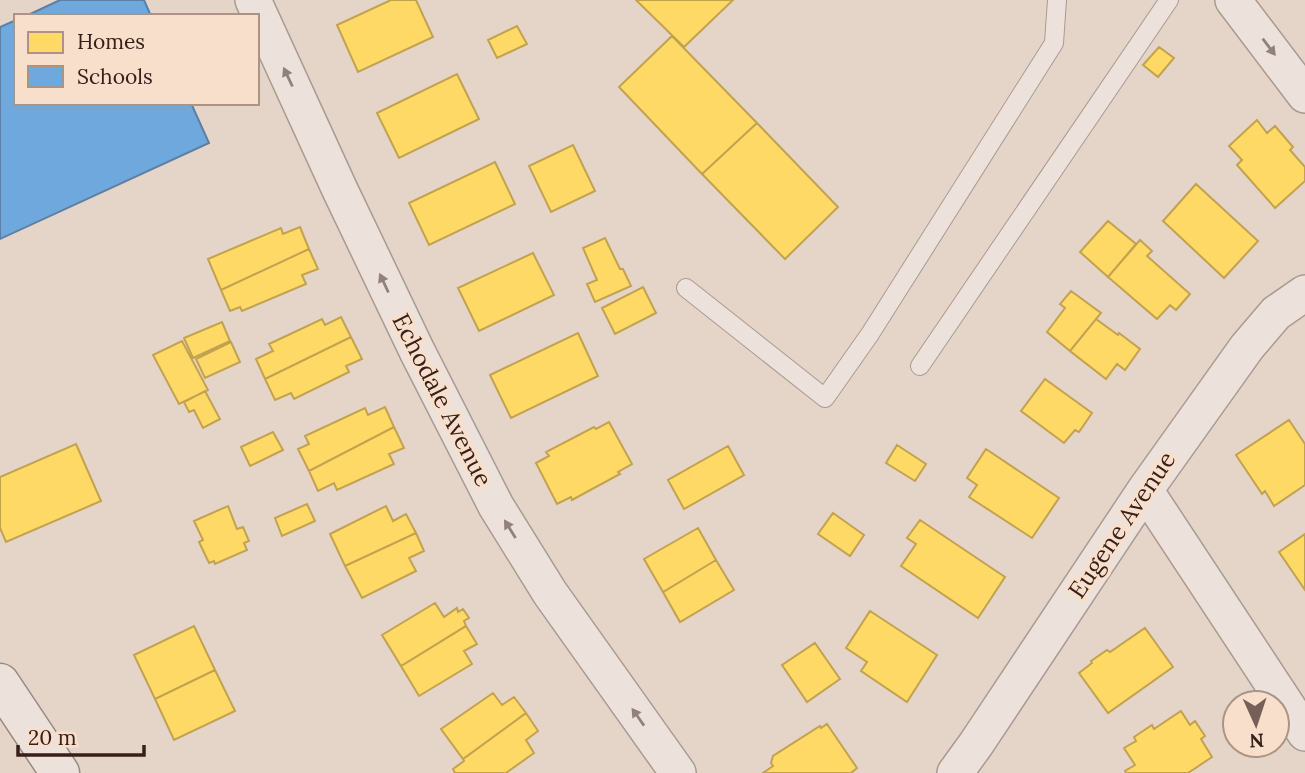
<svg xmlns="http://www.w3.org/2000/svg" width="1305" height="773" viewBox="0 0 1305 773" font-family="Lora,serif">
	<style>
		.homes { fill: #ffd966; stroke: #c3a24f; stroke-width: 2 }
		.schools { fill: #6fa8dc; stroke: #5e7fa2; stroke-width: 2 }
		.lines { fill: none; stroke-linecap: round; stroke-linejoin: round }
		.service-casing { stroke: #a99a92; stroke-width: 20 }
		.minor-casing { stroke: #a99a92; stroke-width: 38 }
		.secondary-casing { stroke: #998982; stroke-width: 41 }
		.service { stroke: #ece2db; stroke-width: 18 }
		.minor { stroke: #ece2db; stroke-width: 35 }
		.secondary { stroke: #ece2db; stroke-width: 38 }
		.oneway { fill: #92817a }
		.labels { text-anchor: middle; stroke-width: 7; stroke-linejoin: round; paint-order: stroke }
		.street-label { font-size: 24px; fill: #38201a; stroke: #f8dfcc }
	</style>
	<rect width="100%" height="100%" fill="#e5d4c8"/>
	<path class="homes" d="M391,0H416L433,37L358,72L337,25Z
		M636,0H733L684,47Z
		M517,26L527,44L497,58L488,40Z
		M672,36L757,123L702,174L619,87Z
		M1159,47L1174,58L1158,77L1143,65Z
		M457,74L479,119L399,158L377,113Z
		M1257,120L1267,133L1275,126L1293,147L1290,150L1305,167V181L1275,208L1237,165L1242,160L1229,146Z
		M757,123L838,207L785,259L702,174Z
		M573,145L595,191L551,212L529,166Z
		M495,162L515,204L429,245L409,203Z
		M1196,184L1258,241L1224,278L1163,221Z
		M1108,221L1136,244L1108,277L1080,252Z
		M300,227L309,249L221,290L208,259L281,228L283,234Z
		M605,238L620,269H623L631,286L595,302L587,284L597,280L583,248Z
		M1140,240L1152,251L1147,256L1190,294L1176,310L1170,305L1157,319L1108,277Z
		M309,249L318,269L302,275L306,284L242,311L240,307L230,311L221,290Z
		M533,253L554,295L479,331L458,288Z
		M643,287L656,313L615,334L602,308Z
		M1071,291L1101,313L1070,351L1047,332L1065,308L1060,304Z
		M341,317L351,337L265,379L256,359L273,351L269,344L322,319L325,325Z
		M1096,319L1118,335L1119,333L1140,349L1125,370L1117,364L1106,379L1070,351Z
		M222,322L230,341L193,358L184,338Z
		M578,333L598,376L511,418L490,375Z
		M351,337L362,359L346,366L349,372L294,399L291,393L275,400L265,379Z
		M182,341L208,390L179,404L153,355Z
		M231,342L240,362L205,378L196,359Z
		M1045,379L1092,413L1079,432L1075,430L1064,443L1021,411Z
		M205,391L220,419L203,428L194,410L189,412L184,402Z
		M385,407L394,427L309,471L298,449L309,444L305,436L365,408L368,415Z
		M1289,420L1305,444V485L1274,506L1265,491L1262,494L1236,455Z
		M609,422L632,464L618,472L620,474L572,500L571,497L557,504L536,463L549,456L546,452L594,427L596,429Z
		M394,427L404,448L389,454L394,464L337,490L334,483L318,491L309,471Z
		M273,432L283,450L250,466L241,447Z
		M76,444L101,501L6,542L0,528V477Z
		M897,445L926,464L915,481L886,463Z
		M728,446L744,475L684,509L668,480Z
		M986,449L1059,498L1032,538L969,497L977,485L967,478Z
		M307,504L315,521L282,536L275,518Z
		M228,506L237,529L243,527L249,541L244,543L247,550L215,564L214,561L209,563L199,542L203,540L194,521Z
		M386,506L393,521L406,514L416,533L345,566L330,534Z
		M833,513L864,535L850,556L818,534Z
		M920,520L1005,577L978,618L901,566L916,544L907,538Z
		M698,528L716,560L663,592L644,559Z
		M416,533L424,551L409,558L416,571L362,598L345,566Z
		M1305,534V590L1279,552Z
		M716,560L734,590L680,622L663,592Z
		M435,603L444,617L457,608L458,612L463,609L469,618L464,621L466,626L401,666L382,635Z
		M870,611L937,655L907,702L861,671L867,662L846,648Z
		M194,626L215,670L155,699L134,655Z
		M466,626L477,644L464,651L472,664L419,696L401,666Z
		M1145,628L1173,667L1108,713L1079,673L1092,663L1091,661L1107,650L1110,652Z
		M815,643L840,679L807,702L782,665Z
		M215,670L235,711L174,740L155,699Z
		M493,693L502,705L514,697L526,713L463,759L441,729Z
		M1181,711L1190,725L1195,721L1205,736L1201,739L1212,757L1188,773H1126L1125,771L1135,765L1124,748L1136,741L1134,737L1152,725L1154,729Z
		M526,713L538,731L526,740L534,753L506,773H455L453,769L464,761L463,759Z
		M827,724L857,768L851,773H763L773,766L771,763L773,756L820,726L821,728Z"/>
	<path class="schools" d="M60,0H144L151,16H26Z
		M16,20V103H191L209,143L0,239V27Z"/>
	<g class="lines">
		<g class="service-casing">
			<path id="service" d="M686,288L825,398L870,334L1054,43L1057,0
				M920,366L1169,0"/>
		</g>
		<g class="minor-casing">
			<path id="minor" d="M253,0L340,190L417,351L496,506L550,593L678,773
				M1233,0L1305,95
				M1145,490L1305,733
				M955,773L976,744L1145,490L1247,347L1276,313L1305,293"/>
		</g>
		<g class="secondary-casing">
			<path id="secondary" d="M0,683L60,773"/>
		</g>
		<use href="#service" class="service"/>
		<use href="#minor" class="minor"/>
		<use href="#secondary" class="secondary"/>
	</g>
	<defs><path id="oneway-solid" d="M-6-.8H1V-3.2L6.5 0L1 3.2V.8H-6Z" transform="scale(1.75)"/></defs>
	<g class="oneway">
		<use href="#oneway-solid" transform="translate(1269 47) rotate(53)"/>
		<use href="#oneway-solid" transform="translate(288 77) rotate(-115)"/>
		<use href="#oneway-solid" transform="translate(384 283) rotate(-115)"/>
		<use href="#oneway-solid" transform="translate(510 529) rotate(-122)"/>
		<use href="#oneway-solid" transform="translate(638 717) rotate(-125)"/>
	</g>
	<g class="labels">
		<g class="street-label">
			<text transform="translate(442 400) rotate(63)" y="8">Echodale Avenue</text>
			<text transform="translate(1122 525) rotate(-56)" y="8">Eugene Avenue</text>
		</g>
	</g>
	<rect x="14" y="14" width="245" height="91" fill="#f8dfcc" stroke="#ab9385" stroke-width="2"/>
	<rect x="28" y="32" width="35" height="21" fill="#ffd966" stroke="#ab9385" stroke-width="2"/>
	<text x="77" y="49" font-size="21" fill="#38201a">Homes</text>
	<rect x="28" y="66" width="35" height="21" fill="#6fa8dc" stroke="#ab9385" stroke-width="2"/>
	<text x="77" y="84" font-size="21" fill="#38201a">Schools</text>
	<g transform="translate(1256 724) rotate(177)"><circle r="33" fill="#f8dfcc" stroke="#ab9385" stroke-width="2"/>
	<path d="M0-5L12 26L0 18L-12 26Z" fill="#755f57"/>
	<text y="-10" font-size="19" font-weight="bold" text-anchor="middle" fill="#38201a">N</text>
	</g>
	<path d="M18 745v10h126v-10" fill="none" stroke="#38201a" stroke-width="3.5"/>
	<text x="28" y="745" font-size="21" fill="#38201a" stroke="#f8dfcc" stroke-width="5" paint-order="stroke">20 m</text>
</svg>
